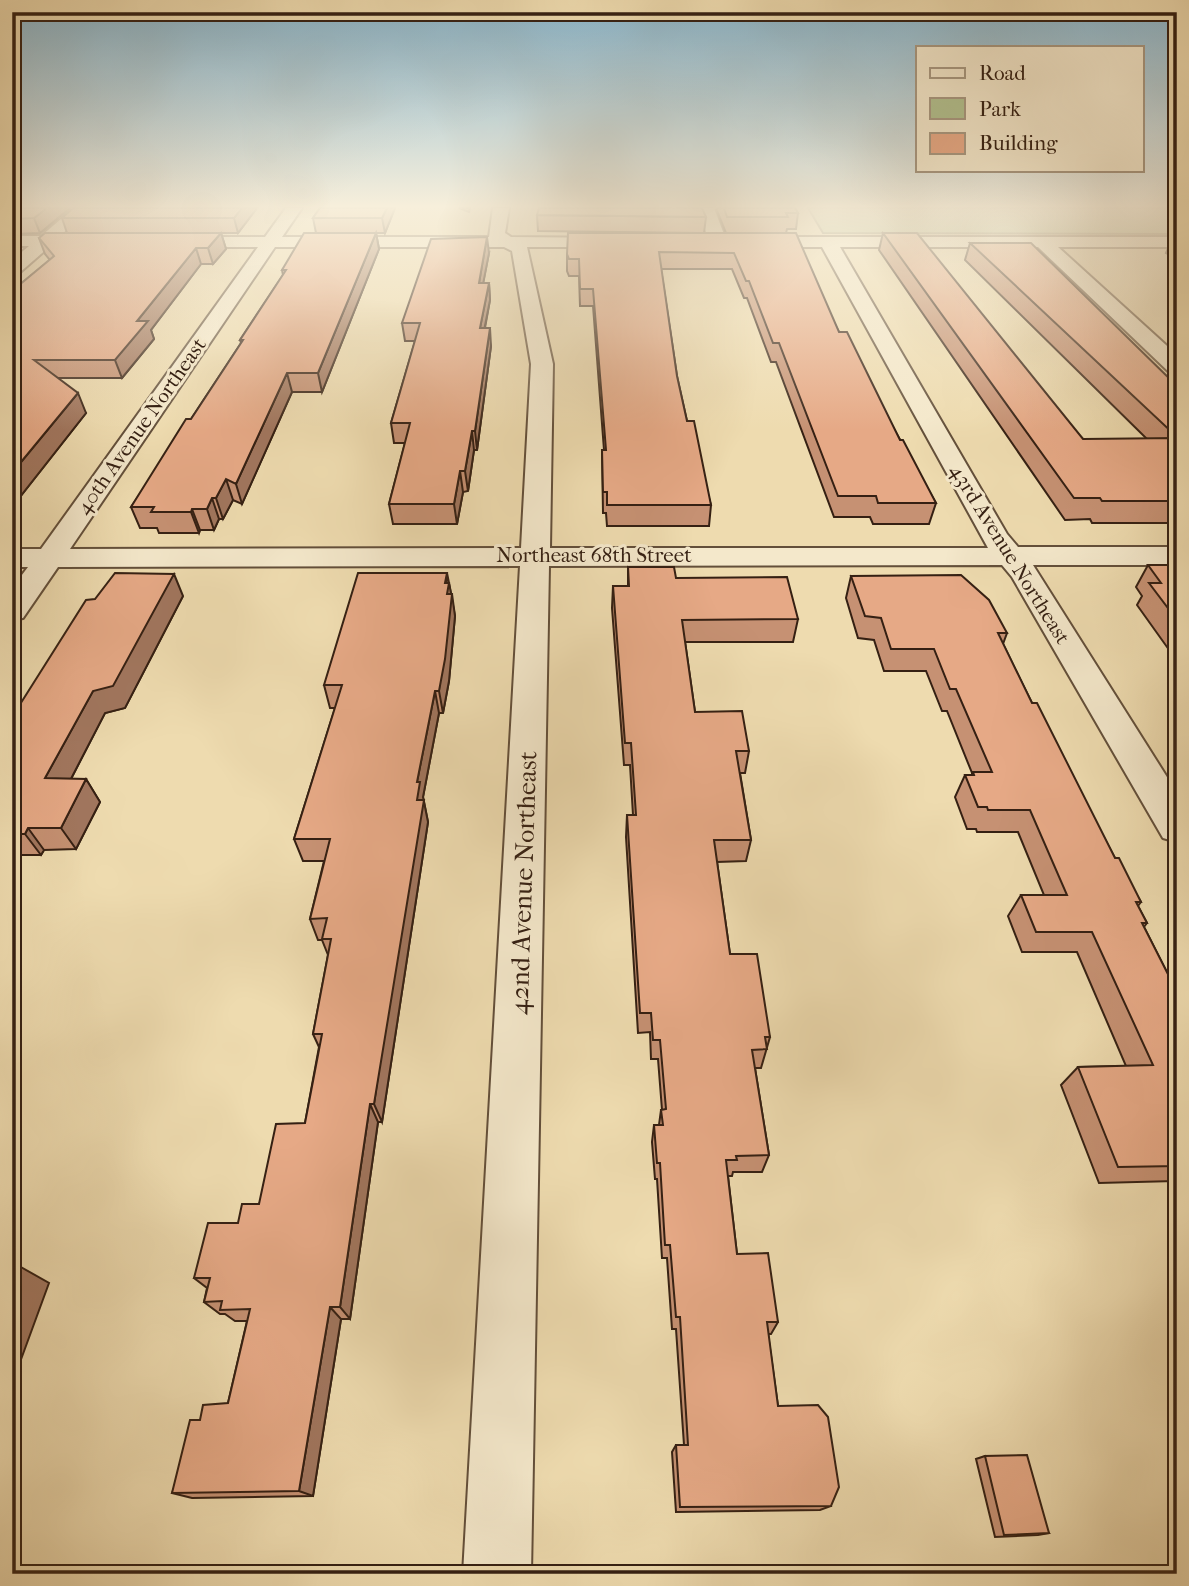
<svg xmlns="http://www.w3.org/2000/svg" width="1189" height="1586" viewBox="0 0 1189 1586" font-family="'IM FELL French Canon',serif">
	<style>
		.green { fill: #b2c190; stroke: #747052; stroke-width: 2 }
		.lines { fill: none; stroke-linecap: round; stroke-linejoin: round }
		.minor-casing { stroke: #634f3a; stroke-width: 4 }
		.minor { fill: #f4e8cb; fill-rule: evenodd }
		.wall { fill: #c69173; stroke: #352013; stroke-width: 2 }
		.shaded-wall { fill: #a1765e; stroke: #352013; stroke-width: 2 }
		.building { fill: #e6a986; stroke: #352013; stroke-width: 2 }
		.labels { text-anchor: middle; stroke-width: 6; stroke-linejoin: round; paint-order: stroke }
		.far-street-label { font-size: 21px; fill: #352013; stroke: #f4e8cb }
		.street-label { font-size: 26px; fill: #352013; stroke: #f4e8cb }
	</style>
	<rect width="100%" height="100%" fill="#eedbaf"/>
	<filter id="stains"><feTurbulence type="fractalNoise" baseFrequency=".00286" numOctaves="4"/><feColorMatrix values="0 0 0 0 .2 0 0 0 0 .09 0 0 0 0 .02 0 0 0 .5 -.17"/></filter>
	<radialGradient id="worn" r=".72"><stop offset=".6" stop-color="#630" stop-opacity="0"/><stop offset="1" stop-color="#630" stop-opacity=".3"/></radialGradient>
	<path class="green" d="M808,208H1177V234L823,233Z"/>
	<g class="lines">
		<g class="minor-casing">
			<path id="minor" d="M74,208H91L60,236L100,238L103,242L100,246L49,247L18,274L12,275V260L29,246H12V236H41Z
				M286,208H302L282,237H489L493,208H509L505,233L511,237L625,238L628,242L625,246L619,247H527L553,364L550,548H988L822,247H746L737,242L746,237H1177V247H1058L1177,355V374L1169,372L1038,247H840L1007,534L1018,547H1177V565H1033L1177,793V842L1163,838L1012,577L1002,565L549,566L531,1574H463L520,566L58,567L23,618L12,620V588L28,567H12V549H41L258,247H172L163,242L172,237H265ZM275,247H504L512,251L531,364L521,548L70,549Z
				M698,208H714L727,242L724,246H712L709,242Z"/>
		</g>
		<use href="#minor" class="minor"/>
	</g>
	<path class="wall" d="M12,208H70L40,233L12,234Z
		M257,208L238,233H221L226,249L213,264H201L151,330L154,339L122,378H58L86,413L12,507V397L15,395L12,392V291L50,260L45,254L39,238L67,233L62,218Z
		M320,208H395L385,233H376L379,249L322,392H292L242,504L233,500L223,519H219L214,530H200L199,533H159L157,528H140L131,507L191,419L241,343L240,340L283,275L282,270L316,233L313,218Z
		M459,208H470L469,212Z
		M716,208H795L798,213L796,229H787L786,233L839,332L936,503L929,524H873L870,517H834L776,362H771L747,298H744L732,269H661L677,376L687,421L711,505L709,526H607L606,513H603L602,450H604L593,306H580L579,276H569L567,271V254L700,233L538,231L537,215L706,217L704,233H726Z
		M883,233L1083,439H1147L965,260L970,243L1177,386V523H1092L1090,519L1065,520L879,250Z
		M1173,236H1177V259L1166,253Z
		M489,253L483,283H489L490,300L485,328L491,346L477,450H474L468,491L463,492L457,524H393L389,504L405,443H394L391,423L415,341H405L402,323Z
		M1148,565H1177V661L1137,605L1142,596L1136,587Z
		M628,567L676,578L798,619L793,642H685L695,712L749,751L745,773H740L751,840L746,861L717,862L730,954L770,1037L761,1068H755L769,1155L762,1172H733L732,1176H728L737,1254L778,1322L771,1334H768L778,1406L831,1506L820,1510L676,1512L672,1452L676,1445H684L676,1329H672L667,1258H662L657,1179H655L652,1142L654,1125H659L661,1110H662L658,1059H651L650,1032L638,1033L626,837L627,815H633L630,765H624L612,608L613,586H628Z
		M851,576L1007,633L1003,644L1032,703L1115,858L1141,902L1138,906L1147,923L1144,927L1177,992V1186L1175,1181L1099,1183L1061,1085L1078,1067L1126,1066L1077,952H1022L1008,916L1021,895H1044L1018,832H977L976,829H967L955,797L965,775H972V773L947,711H942L926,671H884L874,640L858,638L846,598Z
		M448,583H449L455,616L449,681L443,713H439L423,797L428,822L382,1122H378L350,1319H341L313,1496L192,1498L172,1493L200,1420L228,1403L247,1321H235L225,1314H220L204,1302L207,1288L194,1278L238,1223L259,1204L305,1123L319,1047L313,1034L328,955L322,940H318L310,919L324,861H303L294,839L335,708H330L324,685Z
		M183,596L125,708L105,713L71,779H86L100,802L76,849L44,850L41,855H20L12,869V717Z
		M985,1456L1049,1533L1038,1535L995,1537L976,1459Z"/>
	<path class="shaded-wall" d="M47,208H70L40,233L34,218Z
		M242,208H257L238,233L234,218Z
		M387,208H395L385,233L382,218Z
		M221,233L226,249L213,264L208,248Z
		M376,233L379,249L322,392L318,373Z
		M487,237L489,253L480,300L479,283Z
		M196,248L201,264L151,330L154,339L122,378L115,360L137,321Z
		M489,283L490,300L481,346L480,328Z
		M490,328L491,346L477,450L475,431Z
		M287,373L292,392L242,504L236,484Z
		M78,393L86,413L12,507V473Z
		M472,431L474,450L468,491L465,471Z
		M460,471L463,492L457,524L454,504Z
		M226,479L233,500L223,519L216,498Z
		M212,498L219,519L214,530L207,509Z
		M192,509L200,530L199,533L191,512Z
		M447,573L452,598V594L455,616L449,681L443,713L439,691Z
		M174,574L183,596L125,708L105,713L60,800L45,778L93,691Z
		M435,691L439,713L423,797L428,822L382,1122L374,1104L417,800V782Z
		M86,779L100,802L76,849L61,828Z
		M28,828L44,850L41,855L25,834Z
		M12,846L20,855L12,869Z
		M370,1104L378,1122L350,1319L340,1307Z
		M12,1262L49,1283L12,1384Z
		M330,1307L341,1319L313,1496L299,1491Z
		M292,1571L307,1572V1574H292Z"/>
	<path class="building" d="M12,208H47L34,218L12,219Z
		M73,208H242L234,218H62Z
		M320,208H387L382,218H313Z
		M539,208H702L706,217L537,215Z
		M724,208H795L798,213H786L788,217H727Z
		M45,233H221L208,248H196L137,321H148L115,360H34L78,393L12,473V397L20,389L12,382V291L54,256L39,238Z
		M304,233H376L318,373H287L236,484L226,479L216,498H212L207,509H192L191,512H151L154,507H131L186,419H191L243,340H240L286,270H282Z
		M568,233H796L839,332H847L900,440H903L936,503H878L876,496H838L779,343H773L749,281H746L734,253L659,252L677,376L687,421H694L711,505H607V492H603L602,450H606L593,289H580L579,259H569L567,254Z
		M883,233H917L1083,439L1177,438V501H1102L1100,498H1074Z
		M487,237L479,283H489L480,328H490L475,431H472L465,471H460L454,504H389L410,423H391L420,323H402L431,239Z
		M970,243H1031L1177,386V437Z
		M1148,565H1177V620L1149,583H1161Z
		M628,567H674L676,578L787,577L798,619L682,620L695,712L742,711L749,751H736L751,840H714L730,954H757L770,1037H765L767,1049L752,1050L769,1155L736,1156L737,1160H726L737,1254L768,1253L778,1322H767L778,1406L818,1405L828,1417L839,1487L831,1506L680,1507L676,1445H688L680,1317H676L670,1245H665L660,1163H657L654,1125H663L661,1110L666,1109L660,1040H653L651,1013H640L627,815H636L631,743H625L613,586H629Z
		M115,573L174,574L113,686L93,691L45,778L86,779L61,828H28L25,834H12V717L86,600L95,599Z
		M358,573H447L445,583H449L447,594H452L445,659L439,691H435L417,782H420L417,800H424L374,1104H370L340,1307H330L299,1491L172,1493L190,1420H200L203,1405L228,1403L250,1309L220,1310L222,1301L204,1302L210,1278H194L208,1223H238L242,1204H259L276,1124L305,1123L322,1034H313L331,939H322L327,918L310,919L330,839H294L342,685H324Z
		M961,575L989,600L1007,633H998L1032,703H1037L1115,858H1119L1141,902H1136L1147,923H1142L1177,992V1166L1118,1167L1078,1067L1153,1065L1092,932H1036L1021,895H1067L1030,810H988L987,807H978L965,775H974L973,772H992L956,689H950L934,649H891L881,618L865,616L851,576Z
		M1027,1455L1049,1533L1004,1535L985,1456Z
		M292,1571V1574H222Z"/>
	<linearGradient id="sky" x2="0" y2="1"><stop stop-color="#88b7d0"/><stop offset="0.48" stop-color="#f7efdb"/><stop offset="1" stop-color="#f7efdb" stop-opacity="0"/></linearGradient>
	<rect width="1189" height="430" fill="url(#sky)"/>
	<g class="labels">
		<g class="far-street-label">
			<text transform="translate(141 426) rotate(-55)" y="7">40th Avenue Northeast</text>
			<text transform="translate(1010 554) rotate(58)" y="7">43rd Avenue Northeast</text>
			<text x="594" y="562">Northeast 68th Street</text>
		</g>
		<g class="street-label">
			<text transform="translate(523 883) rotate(-88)" y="9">42nd Avenue Northeast</text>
		</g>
	</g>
	<rect width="1189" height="1586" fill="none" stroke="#eedbaf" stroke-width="42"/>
	<rect x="14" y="14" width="1161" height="1558" fill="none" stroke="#352013" stroke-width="3.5"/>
	<rect x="21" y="21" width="1147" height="1544" fill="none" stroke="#352013" stroke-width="2"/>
	<rect x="916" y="46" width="228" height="126" fill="#f4e8cb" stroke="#a89881" stroke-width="2"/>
	<rect x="930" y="68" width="35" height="10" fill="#f4e8cb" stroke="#a89881" stroke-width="2"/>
	<text x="979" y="80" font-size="21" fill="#352013">Road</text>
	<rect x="930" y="98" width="35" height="21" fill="#b2c190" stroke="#a89881" stroke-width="2"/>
	<text x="979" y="116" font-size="21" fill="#352013">Park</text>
	<rect x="930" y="133" width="35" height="21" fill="#e6a986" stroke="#a89881" stroke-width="2"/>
	<text x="979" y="150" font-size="21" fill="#352013">Building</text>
	<rect width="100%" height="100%" filter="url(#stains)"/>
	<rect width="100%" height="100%" fill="url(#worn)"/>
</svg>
